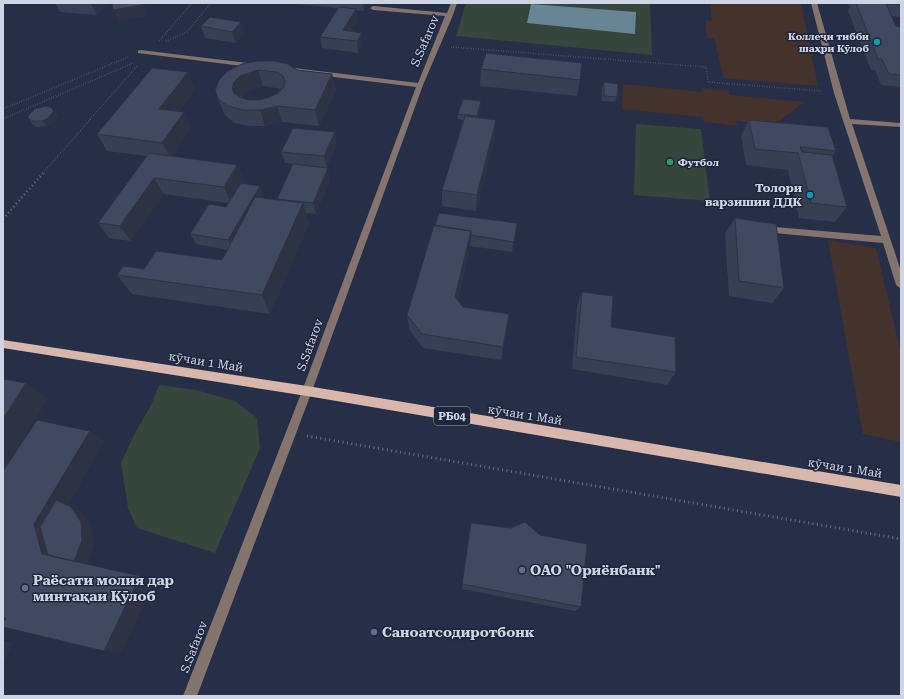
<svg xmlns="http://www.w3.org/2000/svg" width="904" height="699" viewBox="0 0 904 699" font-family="'Roboto Serif',serif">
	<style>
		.education { fill: #46322c }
		.green { fill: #36463c }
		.water { fill: #678594 }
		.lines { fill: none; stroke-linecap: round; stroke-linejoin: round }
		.path-far2 { stroke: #696f85; stroke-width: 1.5; stroke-dasharray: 0.5 2; stroke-linecap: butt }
		.path-far1 { stroke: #696f85; stroke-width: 2.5; stroke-dasharray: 1 3; stroke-linecap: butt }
		.path { stroke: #696f85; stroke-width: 3; stroke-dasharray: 1 3.5; stroke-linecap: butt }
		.minor { fill: #83746e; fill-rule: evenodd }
		.major { fill: #d7b7ac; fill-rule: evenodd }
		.wall { fill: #383e53; fill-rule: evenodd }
		.shaded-wall { fill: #2e3243 }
		.building { fill: #414860; stroke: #2e3243; fill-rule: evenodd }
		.culture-dot { fill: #0f9aa8; stroke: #1e253d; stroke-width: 1.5 }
		.leisure-dot { fill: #2e9e5b; stroke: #1e253d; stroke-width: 1.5 }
		.service-dot { fill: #5c6f8a; stroke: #1e253d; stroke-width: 1.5 }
		.labels { text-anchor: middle; stroke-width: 3; stroke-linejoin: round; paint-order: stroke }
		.far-poi-label { font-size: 10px; font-weight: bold; fill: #cfd4e5; stroke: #1e253d; text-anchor: end }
		.shield { fill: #1e253d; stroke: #9aa0b3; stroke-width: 1 }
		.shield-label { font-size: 11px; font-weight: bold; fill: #cfd4e5 }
		.street-label { font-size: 12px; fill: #cfd4e5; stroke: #1e253d }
		.poi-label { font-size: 12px; font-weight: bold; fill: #cfd4e5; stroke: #1e253d; text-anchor: end }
		.near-poi-label { font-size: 14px; font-weight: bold; fill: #cfd4e5; stroke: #1e253d; text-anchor: start }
	</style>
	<rect width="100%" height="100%" fill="#272e48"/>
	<path class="education" d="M710,3H801L818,86L724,78L714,38H707L705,20L712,21Z
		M623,84L702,92V88L729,91L730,95L805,102L773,125L736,121L737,126L704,122L703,117L622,109Z
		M828,240L876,248L901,353V442L863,434Z"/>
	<path class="green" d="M466,3H650L652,55L456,36Z
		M636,124L701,129L710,201L634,195Z
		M159,385L196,390L235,401L257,418L260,448L215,553L137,528L128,508L121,463L133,437L151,405Z"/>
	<path class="water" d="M531,4L636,12L635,34L527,23Z"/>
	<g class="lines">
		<path class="path-far2" d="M159,41L192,3
			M166,41L187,32L211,3
			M451,47L706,67L708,82L822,91
			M3,109L128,57
			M3,119L133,63
			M44,172L138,65"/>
		<path class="path-far1" d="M3,219L45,171"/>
		<path class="path" d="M307,436L901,539"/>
		<path class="minor" d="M451,3H457L453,15L423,85L312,391L197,696H183L302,391L416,87L285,71L282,69L285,67L418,83L445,16L373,10L370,8L373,6L447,13Z
			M811,3H817L850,119L901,123V127L852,124L901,271V289L896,285L883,243L763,232L759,229L763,226L881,236L834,93Z
			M140,50L257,64L260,66L257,68L138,53V51Z"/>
		<path class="major" d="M3,340L307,386L901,485V497L307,396L3,348Z"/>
	</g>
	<path class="wall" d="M55,3H108L97,15L60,12Z
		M288,3H368L364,11L356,10L358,20L351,31L362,33L363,44L358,53L322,48L320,37L338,8Z
		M848,3H901V17L892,16L896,26L901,29V87L881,85L875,70H871L848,11L850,7Z
		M241,22L244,34L236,43L205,38L201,26Z
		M242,64L332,74L336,90L319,126L282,122L265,126H249L234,123L225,115L218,99ZM263,86L282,89L278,93L270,97L259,100H249L241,98L246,93Z
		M481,69L580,80L577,96L480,86Z
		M188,72L195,89L178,112H184L191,129L172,156L237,165L244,181L243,183L264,197L263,198L277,200V199L330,179L316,214L306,213L309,223L270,314L132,294L117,275L144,269L222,260L228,250L196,244L190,234L226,207L228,203L164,194L131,241L109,238L98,223L147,156L107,151L97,134Z
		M604,82L617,97L615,102L602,101V87Z
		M481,107L478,117L495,136L476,211L442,206V190L463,120L458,119V114Z
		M58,116L52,124L46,126L37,127L33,125L29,119Z
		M749,120L836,151L832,156L847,207L835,222L799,218L788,170L746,165L741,136Z
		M337,143L327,168L285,163L281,152Z
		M735,218L784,288L772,303L729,296L725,234Z
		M517,223L512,252L470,246L458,300L463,307L509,314L501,360L423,348L409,329L407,315L434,225Z
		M582,292L611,327L676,372L667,385L572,369L577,306Z
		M471,523L581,607L575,611L462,589Z
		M3,642L13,644L3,662Z"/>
	<path class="shaded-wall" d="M92,3H108L97,15L91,4Z
		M141,3H144L145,6L147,16L118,21L113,10Z
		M363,3H368L364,11Z
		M356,9L358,20L346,40L343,30Z
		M241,22L244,34L236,43L232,32Z
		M362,33L363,44L358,53L357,41Z
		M258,70L263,86L246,93L240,98L238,104L232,88L234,82L240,76Z
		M188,72L195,89L167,126L159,109Z
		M332,74L336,90L319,126L315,110Z
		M481,101V107L477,122V116Z
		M277,106L282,122L265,126L260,110Z
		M54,111L58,116L52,124L46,126L42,121Z
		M184,112L191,129L171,159L162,143Z
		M496,120L495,136L476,211L477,195Z
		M335,132L337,143L327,168L324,156Z
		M237,165L244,181L231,203L224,187Z
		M328,168L330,179L316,214L313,203Z
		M154,178L164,194L131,241L120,226Z
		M260,186L264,197L233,250L228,240Z
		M303,203L309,223L270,314L262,295Z
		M471,231L470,246L455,312V297Z
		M26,383L48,399L3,472V419Z
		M90,431L105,441L53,532L61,559L42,554L34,524Z
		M71,507L83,513L93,527L94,546L86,566L74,562Z
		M140,576L155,581L122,653L104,651Z
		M3,643L13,644L3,662Z"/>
	<path class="building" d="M112,3H141L142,5L113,10Z
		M856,3H901V5L886,4L896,26L900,27L901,29V35H900L901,37V75L889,74L882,59H878Z
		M339,7L356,9L343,30L362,33L357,41L320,37Z
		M210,17L241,22L232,32L201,26Z
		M486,53L582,63L580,80L481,69Z
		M258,61H274L288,64L297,70L332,74L315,110L277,106L260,110H243L228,106L218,99L215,90L219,80L228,71L242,64ZM258,70L277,72L283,76L285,81L284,87L278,93L270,97L259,100H249L240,97L234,93L232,88L234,82L240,76Z
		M152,68L188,72L159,109L184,112L162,143L97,134Z
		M604,82L618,84L617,97L604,96Z
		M463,99L481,101L477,116L458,114Z
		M46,106L50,107L54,111L48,118L42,121H33L29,119L28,116L35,109Z
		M465,116L496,120L477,195L442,190Z
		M749,120L828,127L836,151L800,147L802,152L832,155L847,207L811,203L798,153L755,149Z
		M293,128L335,132L324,156L281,152Z
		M149,153L237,165L224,187L154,178L120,226L98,223Z
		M293,164L328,168L313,203L277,199Z
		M241,183L260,186L228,240L190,234L209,204L226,207Z
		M255,197L303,203L262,295L117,275L123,266L144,269L156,251L222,260Z
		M439,213L517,223L514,242L471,235V231L435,226Z
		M735,218L776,224L784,288L739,281Z
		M434,225L471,231L455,297L463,307L509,314L503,347L422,334L407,315Z
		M582,292L613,296L611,327L675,337L676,372L576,357Z
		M3,379L26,383L3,419Z
		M37,420L90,431L34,524L42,554L140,576L104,651L3,627V622L6,618H3V471Z
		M56,500L71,507L81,522L82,541L74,561L48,555L40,527Z
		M525,522L540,535L587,544L581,607L462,584L471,523L511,528Z"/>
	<g class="culture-dot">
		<circle cx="877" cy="42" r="4"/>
		<circle cx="810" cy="195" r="4"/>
	</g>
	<circle class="leisure-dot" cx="670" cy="162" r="4"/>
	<g class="service-dot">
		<circle cx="522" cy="570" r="4"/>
		<circle cx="25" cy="588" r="4"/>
		<circle cx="374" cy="632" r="4"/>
	</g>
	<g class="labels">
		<g class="far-poi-label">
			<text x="869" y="40">Коллеҷи тибби<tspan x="869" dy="12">шаҳри Кӯлоб</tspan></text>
			<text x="678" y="166" text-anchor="start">Футбол</text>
		</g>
		<rect class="shield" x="434" y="407" width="36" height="18" rx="3"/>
		<g class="shield-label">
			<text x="452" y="420">РБ04</text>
		</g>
		<g class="street-label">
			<text transform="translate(425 41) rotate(-67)" y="4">S.Safarov</text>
			<text transform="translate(310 345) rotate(-70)" y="4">S.Safarov</text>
			<text transform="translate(206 362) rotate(9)" y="4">кӯчаи 1 Май</text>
			<text transform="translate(525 415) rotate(9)" y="4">кӯчаи 1 Май</text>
			<text transform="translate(845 468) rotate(9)" y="4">кӯчаи 1 Май</text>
			<text transform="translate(194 647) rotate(-69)" y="4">S.Safarov</text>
		</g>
		<g class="poi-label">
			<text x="802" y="192">Толори<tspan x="802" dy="14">варзишии ДДК</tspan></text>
		</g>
		<g class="near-poi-label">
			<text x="530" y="575">ОАО "Ориёнбанк"</text>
			<text x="33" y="585">Раёсати молия дар<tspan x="33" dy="16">минтақаи Кӯлоб</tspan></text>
			<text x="382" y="637">Саноатсодиротбонк</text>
		</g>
	</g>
	<rect width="904" height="699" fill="none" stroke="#cfd4e5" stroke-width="8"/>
</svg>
